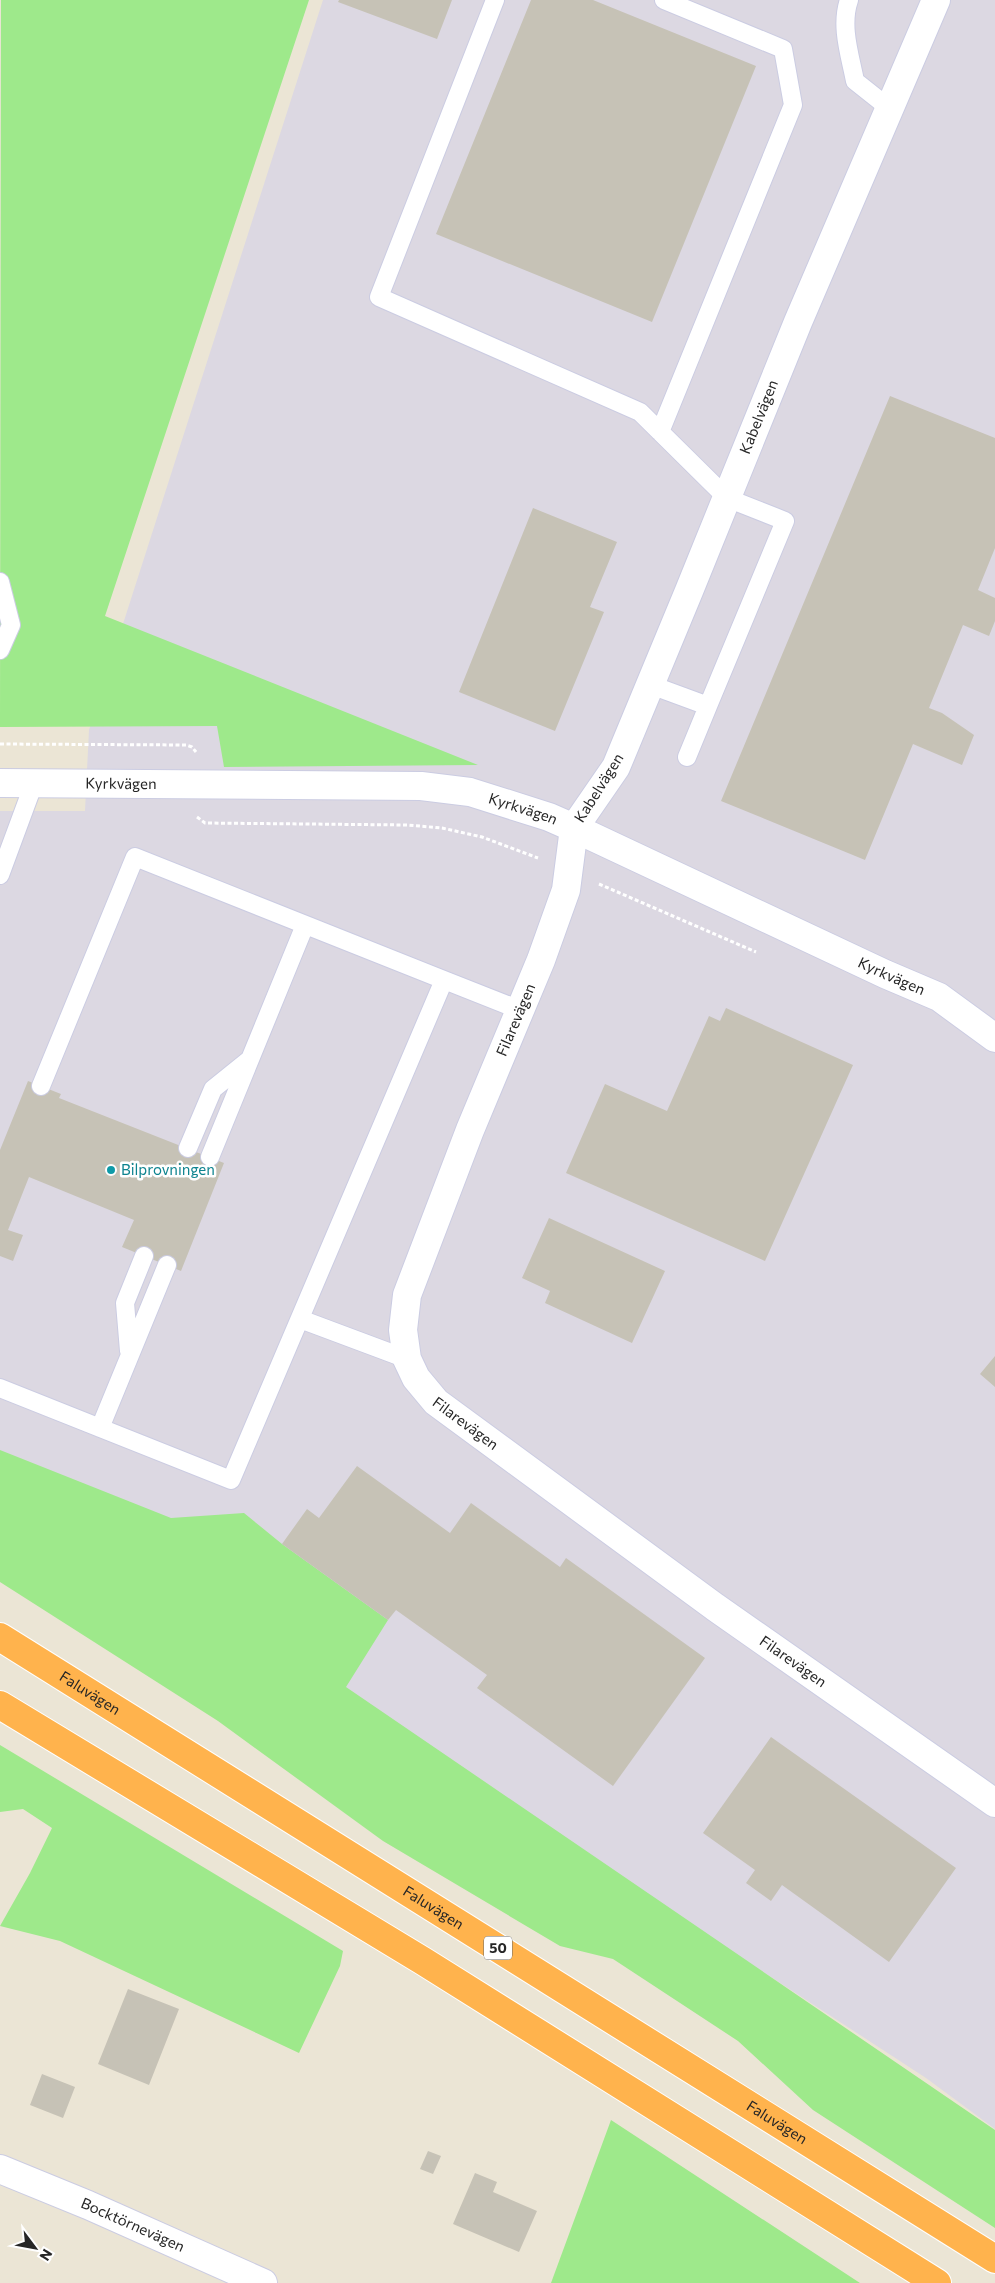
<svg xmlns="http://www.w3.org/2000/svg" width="995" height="2283" viewBox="0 0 995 2283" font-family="Commissioner,sans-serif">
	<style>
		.industrial { fill: #dcd8e2 }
		.green { fill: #9ee98b }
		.building { fill: #c6c2b6 }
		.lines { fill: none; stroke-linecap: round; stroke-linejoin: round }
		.lane-casing { stroke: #cbcce2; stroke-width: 20 }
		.street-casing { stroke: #cbcce2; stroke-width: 30 }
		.highway-casing { stroke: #fff; stroke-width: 30 }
		.path { stroke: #fff; stroke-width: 3; stroke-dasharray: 4 2.5; stroke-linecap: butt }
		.lane { stroke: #fff; stroke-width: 18 }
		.street { stroke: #fff; stroke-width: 28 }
		.highway { stroke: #ffb34d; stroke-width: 28 }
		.culture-dot { fill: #0f9aa8; stroke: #fff; stroke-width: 2 }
		.labels { text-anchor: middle; stroke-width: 5; stroke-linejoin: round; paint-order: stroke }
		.shield { fill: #fff; stroke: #676767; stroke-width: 1 }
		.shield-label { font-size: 14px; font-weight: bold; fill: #262626 }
		.street-label { font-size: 15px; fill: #262626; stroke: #fff }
		.culture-label { font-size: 15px; fill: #0d838f; stroke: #fff; text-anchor: start }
	</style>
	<rect width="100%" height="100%" fill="#ebe5d5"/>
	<path class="industrial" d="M323,0H995V2129L926,2078L318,1682L0,1469V811H85L89,730Z"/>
	<path class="green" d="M1,0H309L105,616L478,765L224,767L217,726L0,727Z
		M0,1450L171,1518L244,1513L282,1544L388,1620L346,1687L995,2130V2228L813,2110L738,2041L613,1959L560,1946L383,1841L218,1721L0,1582Z
		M0,1745L343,1951L340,1966L299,2053L60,1941L0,1926L30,1873L52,1828L23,1809L0,1812Z
		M611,2120L860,2283H551Z"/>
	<path class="building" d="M339,0H452L437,39L338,2Z
		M531,0H593L756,66L652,322L436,234Z
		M890,396L995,438V548L978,590L995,598V621L989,636L963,625L929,708L942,713L974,735L962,765L913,744L865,860L721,801Z
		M533,508L617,542L590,607L604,612L555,731L459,692Z
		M726,1008L853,1065L765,1261L566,1173L605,1084L667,1111L709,1016L720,1021Z
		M28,1081L61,1094L59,1098L224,1163L181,1271L122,1247L134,1220L29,1177L8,1230L23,1235L13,1261L0,1256V1150Z
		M549,1218L665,1271L632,1343L545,1303L550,1291L522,1278Z
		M995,1356V1387L980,1374Z
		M357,1466L450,1533L471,1503L560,1567L566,1558L705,1658L613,1786L477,1688L487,1675L396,1610L388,1620L282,1544L307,1509L319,1518Z
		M771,1737L956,1868L889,1962L782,1885L771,1901L746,1883L755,1870L703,1833Z
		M128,1989L179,2009L149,2085L98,2064Z
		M42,2074L75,2087L63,2118L30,2105Z
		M428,2151L441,2156L433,2174L420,2169Z
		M475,2173L497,2182L493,2192L537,2211L519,2252L453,2224Z"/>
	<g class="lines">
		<g class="lane-casing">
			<path id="lane" d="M495,0L379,297L640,412L727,498L785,521L708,706L651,685
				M849,0C840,26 850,55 855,81L889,108
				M660,432L793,105L783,49L664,0
				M0,582L11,625L0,650
				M687,757L708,706
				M0,875L34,783
				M444,980L520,1010
				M188,1148L213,1089L249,1060
				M210,1157L305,925
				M300,1319L407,1359
				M129,1351L125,1303L144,1256
				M0,1388L231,1480L444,980L135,857L41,1086
				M100,1428L167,1265"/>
		</g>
		<g class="street-casing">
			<g id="street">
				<path id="s1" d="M936,0L798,322L689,591L616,767L574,828L566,890L541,960L470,1130L407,1295L403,1330L407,1359L416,1378L436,1402L715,1607L995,1803"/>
				<path id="s2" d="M0,783L421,786L470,792L549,817L574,828L885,974L939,997L995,1038"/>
				<path id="s3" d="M0,2169L88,2205L263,2283"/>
			</g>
		</g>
		<g class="highway-casing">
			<g id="highway">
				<path id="s4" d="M0,1637L995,2259"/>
				<path d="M0,1705L423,1961L937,2283"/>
			</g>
		</g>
		<path class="path" d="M0,744L186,745L192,747L196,752
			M197,817L205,823L407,825L442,828L482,837L538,858
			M599,884L756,952"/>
		<use href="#lane" class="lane"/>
		<use href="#street" class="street"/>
		<use href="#highway" class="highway"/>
	</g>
	<circle class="culture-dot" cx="111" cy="1170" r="5"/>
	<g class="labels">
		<rect class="shield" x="484" y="1936.5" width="28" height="23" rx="4"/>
		<g class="shield-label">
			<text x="498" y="1953">50</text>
		</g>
		<g class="street-label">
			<text transform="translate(759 417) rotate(-68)" y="5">Kabelvägen</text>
			<text dy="5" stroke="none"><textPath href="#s2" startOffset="121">Kyrkvägen</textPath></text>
			<text transform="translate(599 788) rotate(-58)" y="5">Kabelvägen</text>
			<text dy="5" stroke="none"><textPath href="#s2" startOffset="526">Kyrkvägen</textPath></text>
			<text dy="5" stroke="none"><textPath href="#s2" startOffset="931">Kyrkvägen</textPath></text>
			<text transform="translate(516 1020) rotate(-67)" y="5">Filarevägen</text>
			<text dy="5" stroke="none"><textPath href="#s1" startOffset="1556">Filarevägen</textPath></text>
			<text dy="5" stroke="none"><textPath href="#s1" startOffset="1961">Filarevägen</textPath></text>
			<text dy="5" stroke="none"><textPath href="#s4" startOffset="106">Faluvägen</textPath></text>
			<text dy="5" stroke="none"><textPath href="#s4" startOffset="511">Faluvägen</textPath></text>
			<text dy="5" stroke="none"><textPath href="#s4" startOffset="916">Faluvägen</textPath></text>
			<text dy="5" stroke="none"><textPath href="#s3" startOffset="144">Bocktörnevägen</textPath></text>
		</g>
		<g class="culture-label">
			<text x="121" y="1175">Bilprovningen</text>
		</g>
	</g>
	<g transform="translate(35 2248) rotate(122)" stroke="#ffffff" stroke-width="4" paint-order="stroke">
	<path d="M0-4L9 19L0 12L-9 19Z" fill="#262626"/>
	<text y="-8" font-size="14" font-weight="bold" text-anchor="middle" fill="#262626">N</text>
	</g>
</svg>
